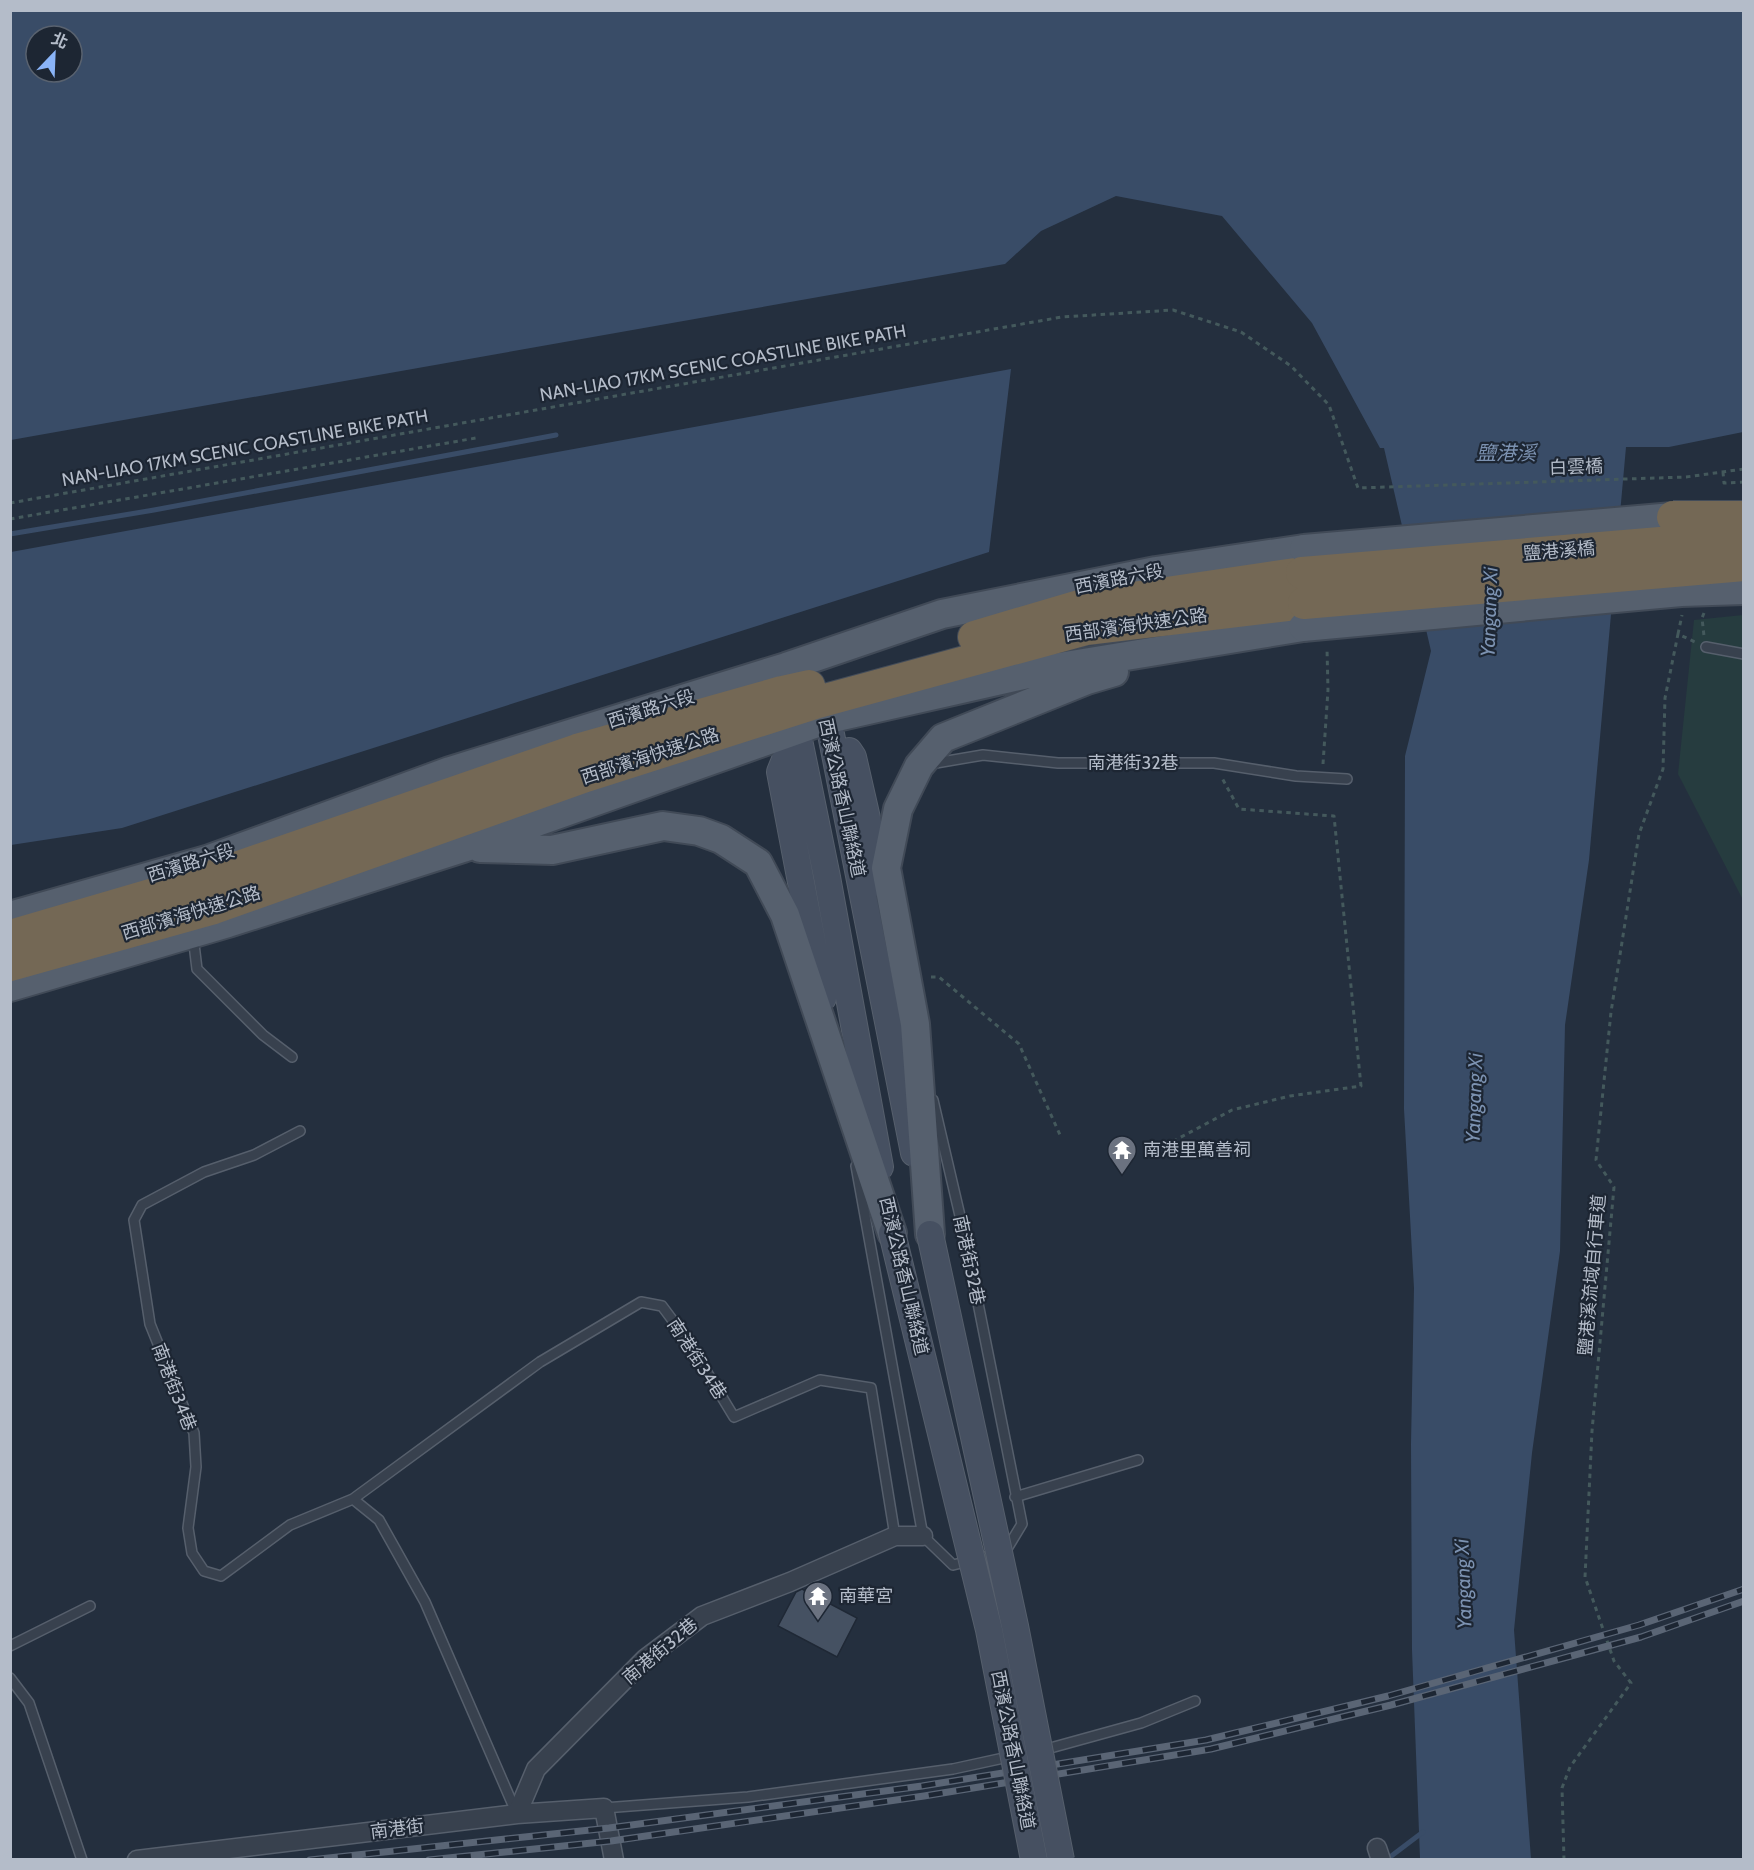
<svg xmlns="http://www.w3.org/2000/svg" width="1754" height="1870" viewBox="0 0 1754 1870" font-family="Cabin,'Noto Sans TC',sans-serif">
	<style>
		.green { fill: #263c3f }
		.water { fill: #394c67; fill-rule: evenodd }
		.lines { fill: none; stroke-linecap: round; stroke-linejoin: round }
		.stream { stroke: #394c67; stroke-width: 5 }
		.building { fill: #455162; stroke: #1f2835; stroke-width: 1.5 }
		.lane-casing { stroke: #565f6c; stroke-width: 12 }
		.street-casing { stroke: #565f6c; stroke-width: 21 }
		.secondary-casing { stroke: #565f6c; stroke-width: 28 }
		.primary-casing { stroke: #414a57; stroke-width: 32 }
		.highway-casing { stroke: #434c59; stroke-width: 34 }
		.path { stroke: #44595c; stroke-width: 3; stroke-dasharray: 4.5 4.5; stroke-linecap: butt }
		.lane { stroke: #38414e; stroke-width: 9 }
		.street { stroke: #38414e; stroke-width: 18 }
		.secondary { stroke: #465061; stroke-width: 26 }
		.primary { stroke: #56606e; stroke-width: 28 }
		.highway { stroke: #746855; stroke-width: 32 }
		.rail-casing { stroke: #5a6575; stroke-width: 7 }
		.rail { stroke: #1d2633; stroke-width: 4.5; stroke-dasharray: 14; stroke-linecap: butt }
		.secondary-bridge-casing { stroke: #565f6c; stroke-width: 28; stroke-linecap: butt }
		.primary-bridge-casing { stroke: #414a57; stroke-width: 32; stroke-linecap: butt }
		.highway-bridge-casing { stroke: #434c59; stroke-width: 34; stroke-linecap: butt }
		.secondary-bridge { stroke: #465061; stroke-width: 26 }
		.primary-bridge { stroke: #56606e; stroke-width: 28 }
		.highway-bridge { stroke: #746855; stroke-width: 32 }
		.labels { text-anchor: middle; stroke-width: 4.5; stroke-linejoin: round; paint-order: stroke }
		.street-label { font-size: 18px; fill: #b4bcc9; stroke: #1d2633 }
		.poi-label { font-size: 18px; fill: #b4bcc9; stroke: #1d2633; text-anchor: start }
		.water-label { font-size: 20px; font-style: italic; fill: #7c92b1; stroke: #1d2633 }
	</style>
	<rect width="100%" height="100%" fill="#242f3e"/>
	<path class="green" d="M1743,615V900L1678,774L1694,620Z"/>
	<path class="water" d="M11,11H1743V432L1669,447H1626L1589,860L1565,1025L1560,1251L1532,1453L1514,1630L1531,1859L1420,1858L1412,1650L1411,1444L1414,1288L1404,1109L1405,756L1431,651L1384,448H1380L1312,323L1222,216L1116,196L1041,231L1005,264L11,440ZM36,36H72V72H36Z
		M1011,369L989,552L122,828L11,845V552Z"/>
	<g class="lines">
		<path class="stream" d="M10,534L154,510L556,435
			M1386,1860L1423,1832"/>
	</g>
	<path class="building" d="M802,1589L857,1618L837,1657L778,1626L796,1592Z"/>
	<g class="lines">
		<g class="lane-casing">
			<path id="lane" d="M1706,647L1744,654
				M930,764L983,755L1058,763H1214L1296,776L1347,779
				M193,936L197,969L263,1035L292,1057
				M300,1131L254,1155L204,1172L142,1205L134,1220L150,1324L194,1433L196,1467L188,1528L192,1553L204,1571L221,1576L290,1525L353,1499L379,1520L425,1602L516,1812
				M856,1166L923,1536L953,1565L1005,1552L1022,1524L964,1233L933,1100
				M1015,1497L1138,1460
				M353,1499L540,1362L641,1302L662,1306L688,1341L734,1417L820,1380L871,1388L895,1536
				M10,1646L90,1606
				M10,1678L29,1703L82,1860
				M604,1808L748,1797L953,1769L1054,1747L1141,1723L1195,1701"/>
		</g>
		<g class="street-casing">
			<path id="street" d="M517,1814L536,1769L645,1659L702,1616L790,1582L895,1536H923
				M1377,1848L1381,1860
				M137,1860L517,1814L604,1808L614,1860"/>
		</g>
		<g class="secondary-casing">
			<path id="secondary" d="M818,703L828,719L914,1153
				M787,714L797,730L827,877L880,1167
				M797,730L780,772L823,998
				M849,751L853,757L882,884"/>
		</g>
		<g class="primary-casing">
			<path id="primary" d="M480,848L552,850L663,826L699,831L721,839L758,863L785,915L892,1233
				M10,916L207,860L450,771L786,667L942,614L1156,571L1304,549
				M10,987L228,923L463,848L828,719L1059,667L1303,627
				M930,1234L915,1024L886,868L898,809L919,766L943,738L1087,680L1114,672"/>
		</g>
		<g class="highway-casing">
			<path id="highway" d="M974,637L1079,606L1302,573
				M10,936L198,881L577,750L782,692L809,686
				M10,965L214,908L586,776L818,702L1086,629L1304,603"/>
		</g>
		<path class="path" d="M1723,472L1724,483L1744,482
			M10,503L1062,317L1173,310L1241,332L1291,366L1329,405L1358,488L1686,477L1744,469
			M10,519L476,438
			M1704,613L1702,618L1704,636
			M1678,634L1682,615
			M1323,764L1328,690L1327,648
			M931,977H939L1019,1044L1061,1137
			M1149,1154L1232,1110L1290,1096L1361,1086L1334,816L1239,809L1222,778
			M1564,1860L1562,1788L1570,1767L1631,1683L1614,1661L1585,1577L1592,1431L1614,1187L1596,1160L1611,1012L1639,834L1663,769L1665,698L1678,634L1695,642"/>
		<use href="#lane" class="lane"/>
		<use href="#street" class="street"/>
		<use href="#secondary" class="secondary"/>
		<use href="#primary" class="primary"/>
		<use href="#highway" class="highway"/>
		<g class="rail-casing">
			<path id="rail" d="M310,1860L609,1828L922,1786L1206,1740L1388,1696L1639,1625L1744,1589
				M429,1860L611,1841L924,1796L1211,1749L1391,1705L1641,1637L1744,1601"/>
		</g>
		<use href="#rail" class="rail"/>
		<g class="secondary-bridge-casing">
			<path id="secondary-bridge" d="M892,1233L989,1630L1034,1860
				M930,1234L1015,1626L1061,1860"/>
		</g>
		<g class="primary-bridge-casing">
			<path id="primary-bridge" d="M1304,549L1673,517
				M1303,627L1681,592L1744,590"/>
		</g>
		<g class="highway-bridge-casing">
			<path id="highway-bridge" d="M1673,517H1744
				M1302,573L1744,536
				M1304,603L1744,565"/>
		</g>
		<use href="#secondary-bridge" class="secondary-bridge"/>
		<use href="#primary-bridge" class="primary-bridge"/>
		<use href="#highway-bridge" class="highway-bridge"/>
	</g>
	<defs>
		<g id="temple-pin" transform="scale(1.5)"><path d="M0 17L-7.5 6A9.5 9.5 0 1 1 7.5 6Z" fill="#6b7280" stroke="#1d2633"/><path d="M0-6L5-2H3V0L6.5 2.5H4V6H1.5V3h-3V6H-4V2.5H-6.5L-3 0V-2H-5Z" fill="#fff"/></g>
	</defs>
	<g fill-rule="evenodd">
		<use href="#temple-pin" x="1122" y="1150"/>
		<use href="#temple-pin" x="818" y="1596"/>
	</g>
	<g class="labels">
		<g class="street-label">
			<text transform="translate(723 363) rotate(-10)" y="6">NAN-LIAO 17KM SCENIC COASTLINE BIKE PATH</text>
			<text transform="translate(245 448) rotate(-10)" y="6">NAN-LIAO 17KM SCENIC COASTLINE BIKE PATH</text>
			<text transform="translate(1576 467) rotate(-2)" y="6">白雲橋</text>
			<text transform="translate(1559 551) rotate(-5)" y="6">鹽港溪橋</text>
			<text transform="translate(1119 579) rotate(-11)" y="6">西濱路六段</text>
			<text transform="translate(1136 625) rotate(-8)" y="6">西部濱海快速公路</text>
			<text transform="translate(651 709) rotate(-17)" y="6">西濱路六段</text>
			<text transform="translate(650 756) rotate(-18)" y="6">西部濱海快速公路</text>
			<text x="1133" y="769">南港街32巷</text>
			<text transform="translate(842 798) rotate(78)" y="6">西濱公路香山聯絡道</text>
			<text transform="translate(191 863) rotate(-17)" y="6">西濱路六段</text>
			<text transform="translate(191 913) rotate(-17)" y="6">西部濱海快速公路</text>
			<text transform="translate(969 1260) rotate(78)" y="6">南港街32巷</text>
			<text transform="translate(1592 1275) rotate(-85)" y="6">鹽港溪流域自行車道</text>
			<text transform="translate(904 1276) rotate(77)" y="6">西濱公路香山聯絡道</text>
			<text transform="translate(697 1359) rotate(57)" y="6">南港街34巷</text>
			<text transform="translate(174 1387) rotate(69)" y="6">南港街34巷</text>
			<text transform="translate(660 1651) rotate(-40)" y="6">南港街32巷</text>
			<text transform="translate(1013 1750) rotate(79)" y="6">西濱公路香山聯絡道</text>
			<text transform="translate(397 1829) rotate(-7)" y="6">南港街</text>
		</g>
		<g class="poi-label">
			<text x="1143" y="1156">南港里萬善祠</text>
			<text x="839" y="1602">南華宮</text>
		</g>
		<g class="water-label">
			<text x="1506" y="460">鹽港溪</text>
			<text transform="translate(1489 612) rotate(-88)" y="7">Yangang Xi</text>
			<text transform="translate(1474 1098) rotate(-88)" y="7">Yangang Xi</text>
			<text transform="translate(1463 1584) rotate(-92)" y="7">Yangang Xi</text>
		</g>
	</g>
	<rect width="1754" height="1870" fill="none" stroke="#b4bcc9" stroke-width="24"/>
	<g transform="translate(54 54) rotate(23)"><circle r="28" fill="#1d2633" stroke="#59626f" stroke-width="1.5"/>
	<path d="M0-4.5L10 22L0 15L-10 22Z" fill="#8ab4f8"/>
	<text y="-9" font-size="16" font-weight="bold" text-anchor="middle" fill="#b4bcc9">北</text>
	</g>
</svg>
